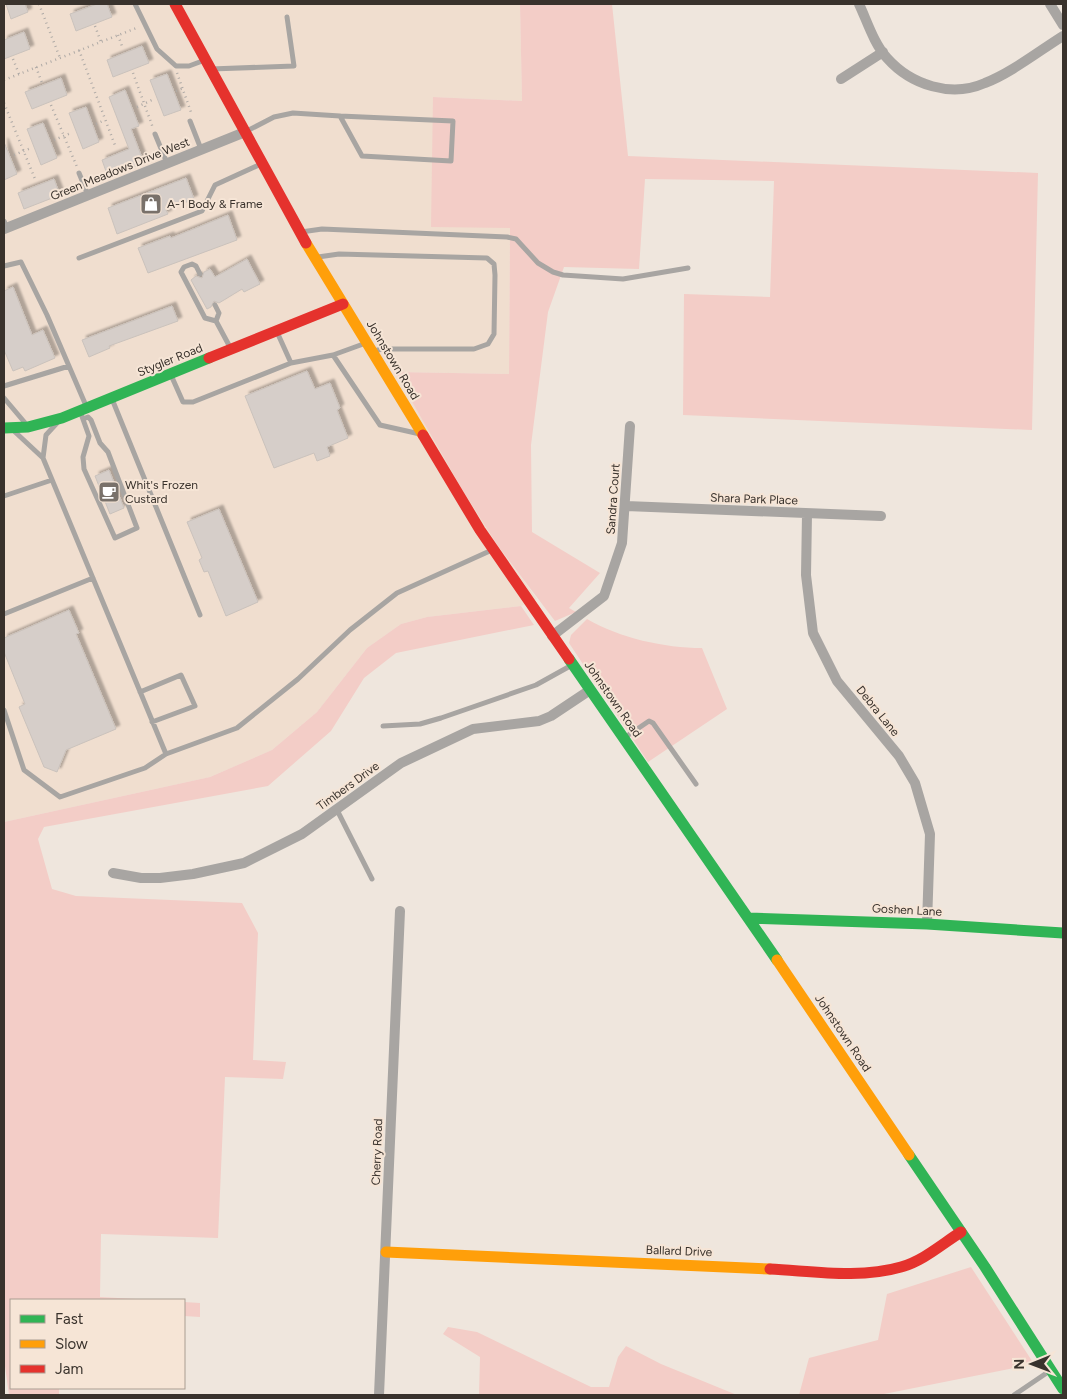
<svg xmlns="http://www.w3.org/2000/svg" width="1067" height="1399" viewBox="0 0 1067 1399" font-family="Figtree,sans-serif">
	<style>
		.built { fill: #f0decf }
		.green { fill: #f3cdc7 }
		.building { fill: #d6cec9; stroke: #cac2bc; filter: url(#shadow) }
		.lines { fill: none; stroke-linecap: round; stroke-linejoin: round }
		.path { stroke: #afaaa6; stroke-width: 2.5; stroke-dasharray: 1 4; stroke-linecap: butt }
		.lane { stroke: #a8a5a2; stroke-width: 5 }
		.street { stroke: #a8a5a2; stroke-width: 10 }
		.fast { stroke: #30b455; stroke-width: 11 }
		.slow { stroke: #ff9f0a; stroke-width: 11 }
		.jam { stroke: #e5322d; stroke-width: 11 }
		.labels { text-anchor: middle; stroke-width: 4; stroke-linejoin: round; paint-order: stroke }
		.street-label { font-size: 12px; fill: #39322c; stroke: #f6e5d6 }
		.poi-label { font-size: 12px; fill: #39322c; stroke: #f6e5d6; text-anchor: start }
	</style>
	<defs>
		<filter id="shadow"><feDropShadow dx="4" dy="-4" stdDeviation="1" flood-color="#0004"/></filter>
	</defs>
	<rect width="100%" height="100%" fill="#efe6dd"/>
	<path class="built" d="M4,4H520L522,101L433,97L510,228L509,374L395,372L498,546L537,599L521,606L427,617L401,624L367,648L317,712L272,750L210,777L4,822Z"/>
	<path class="green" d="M520,4H612L628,156L1038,173L1032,430L683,415L684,294L770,297L774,181L645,179L639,269L564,267L548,312L531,445L532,532L600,573L569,608L576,612L555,621L498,546L462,489L395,372L509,374L510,228L431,227L433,97L522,101Z
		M521,606L534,625L396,653L364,678L331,731L268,786L44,827L38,839L52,889L76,896L242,903L258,933L253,1060L286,1062L283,1079L225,1077L218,1238L101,1234L100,1297L154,1300H11V1388H59V1395H9L4,1359V822L210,777L272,750L317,712L367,648L401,624L427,617Z
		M587,619C620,638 664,648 702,648L727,709L648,762L569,643L571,635Z
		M971,1267L1034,1364L879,1395H799L809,1358L878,1340L887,1294Z
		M184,1302L200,1303V1317L184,1316Z
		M448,1327L477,1332L591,1387H609L618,1357L626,1346L661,1364L737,1395H479L480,1357L443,1334Z"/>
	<path class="building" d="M6,4H25L28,12L11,19Z
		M97,4H107L112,17L76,31L70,14Z
		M24,32L30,49L4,59V40Z
		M142,46L149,63L113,77L107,60Z
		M167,74L181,110L164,116L150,80Z
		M61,78L67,95L32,109L25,92Z
		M125,90L139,126L131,129L144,163L108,177L102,160L129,149L109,97Z
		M86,107L99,142L83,149L69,113Z
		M43,123L57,158L41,165L27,129Z
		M4,142L17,174L4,180Z
		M186,178L194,199L166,210L168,214L117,234L108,208Z
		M54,179L60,195L24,209L18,193Z
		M228,215L237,240L148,273L138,248L170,236L171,238Z
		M247,259L260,284L244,292L242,289L219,303L214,301L211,307L207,309L191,280L196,276L202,278L204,272L210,269L215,277Z
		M13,287L32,335L43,330L55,358L25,371L23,367L13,371L4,350V291Z
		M172,306L178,321L109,346L110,348L89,357L82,340Z
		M307,371L315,389L330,383L340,408L337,410L348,438L327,447L330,456L317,461L314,453L274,468L245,396Z
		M109,470L124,508L110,514L95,476Z
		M219,509L258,602L226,616L208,571L204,572L199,560L202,558L187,522Z
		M69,610L79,633L76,634L116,729L66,750L57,772L44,767L19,707L25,704L4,652V638Z"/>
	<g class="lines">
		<path class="path" d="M39,4L60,58
			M95,26L101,42
			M118,35L123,49
			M79,50L116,148
			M13,59L19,74
			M36,67L42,83
			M133,73L153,128
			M177,73L192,115
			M4,80L139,27
			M176,91L183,88
			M4,103L35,179
			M51,105L77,167
			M137,107L152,100
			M96,124L105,120
			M54,140L71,133
			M14,155L31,148"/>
		<path class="lane" d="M135,4L157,49L176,66H189L205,60
			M211,69L294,66L287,17
			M190,121L201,149
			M245,132L274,117L293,113L340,116L362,156L451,161L453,121L340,116
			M155,134L167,163
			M79,173L88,195
			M4,221L7,228
			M301,232L322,229L507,237L516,239L538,263L553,272L563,275L623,279L688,268
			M318,257L339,254L487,258L494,264L495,275L494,334L488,344L474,349H382L374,351
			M79,258L202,211L215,185L261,164
			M4,266L21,262L47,315L87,408
			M200,274L196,266L192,264L184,267L181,272L205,318L216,321L219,313L215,305
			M216,321L231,349
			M277,332L291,363
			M366,343L333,355L380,425L420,434
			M171,375L183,402H193L291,363L333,355
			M4,386L69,366
			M4,398L26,424
			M112,399L200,615
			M80,411L89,436L83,457L84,469L115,538L137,528L108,452L100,443L91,420L88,417L83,419
			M43,458L46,435L57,423
			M4,496L52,480
			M4,614L93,578
			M140,692L181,675L195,706L152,722
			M4,710L24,770L60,797L145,768L166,754L43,458L14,431
			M383,726L420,724L441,718L536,685L572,665
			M624,738L649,721L653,723L696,784
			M166,754L237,728L298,679L350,630L397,593L492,550
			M337,810L372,879
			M1014,1395L1051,1370"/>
		<path class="street" d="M859,4C867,21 874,44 887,58C911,85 951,98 985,83C1011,73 1039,51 1063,36
			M1050,4L1063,25
			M841,79L883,52
			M4,229L245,132
			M626,506L881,516
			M807,514L806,575L813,633L837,681L899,756L915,783L930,834L927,924
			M552,636L604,596L622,543L630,426
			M113,873L141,878H160L193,874L244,863L302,834L401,763L473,729L539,721L551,716L590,690
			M379,1395L400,911"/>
		<path class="fast" d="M4,428L28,427L62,418L209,358
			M569,659L777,960
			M749,918L927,924L1063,933
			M909,1155L985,1267L1063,1389"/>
		<path class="slow" d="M306,243L423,435
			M777,960L909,1155
			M386,1252L770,1269"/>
		<path class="jam" d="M175,4L306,243
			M209,358L343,304
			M423,435L480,530L569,659
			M770,1269C812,1271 860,1279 901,1267C923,1261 942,1244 961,1232"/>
	</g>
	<defs>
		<g id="shop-square" transform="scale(1.125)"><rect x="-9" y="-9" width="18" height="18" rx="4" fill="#79716a" stroke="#f6e5d6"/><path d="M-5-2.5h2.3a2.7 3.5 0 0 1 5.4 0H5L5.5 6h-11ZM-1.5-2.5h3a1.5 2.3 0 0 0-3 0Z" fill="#fff"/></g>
		<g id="cafe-square" transform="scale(1.125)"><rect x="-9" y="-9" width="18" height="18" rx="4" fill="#79716a" stroke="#f6e5d6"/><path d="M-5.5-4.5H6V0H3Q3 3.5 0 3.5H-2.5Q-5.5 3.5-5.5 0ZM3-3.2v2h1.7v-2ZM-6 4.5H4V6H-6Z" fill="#fff"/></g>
	</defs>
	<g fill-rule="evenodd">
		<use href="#shop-square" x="151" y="204"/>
		<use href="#cafe-square" x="109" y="492"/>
	</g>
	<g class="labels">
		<g class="street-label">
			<text transform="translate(120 169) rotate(-22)" y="4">Green Meadows Drive West</text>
			<text transform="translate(170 360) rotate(-22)" y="4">Stygler Road</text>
			<text transform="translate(393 360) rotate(59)" y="4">Johnstown Road</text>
			<text transform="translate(613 499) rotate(-86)" y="4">Sandra Court</text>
			<text transform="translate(754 499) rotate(2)" y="4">Shara Park Place</text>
			<text transform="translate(613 699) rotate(55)" y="4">Johnstown Road</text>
			<text transform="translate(878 711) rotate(51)" y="4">Debra Lane</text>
			<text transform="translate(348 786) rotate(-36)" y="4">Timbers Drive</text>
			<text transform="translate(907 910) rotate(3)" y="4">Goshen Lane</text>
			<text transform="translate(843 1033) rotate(56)" y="4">Johnstown Road</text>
			<text transform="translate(377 1152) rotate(-88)" y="4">Cherry Road</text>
			<text transform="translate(679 1251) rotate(2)" y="4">Ballard Drive</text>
		</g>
		<g class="poi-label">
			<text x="167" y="208">A-1 Body &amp; Frame</text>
			<text x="125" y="489">Whit's Frozen<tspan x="125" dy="14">Custard</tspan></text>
		</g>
	</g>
	<rect width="1067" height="1399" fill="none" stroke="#39322c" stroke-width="10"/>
	<rect x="10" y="1299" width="175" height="90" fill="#f6e5d6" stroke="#aa9d92"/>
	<rect x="20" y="1315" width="25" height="8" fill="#30b455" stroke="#aa9d92"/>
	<text x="55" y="1324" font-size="15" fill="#39322c">Fast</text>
	<rect x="20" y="1340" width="25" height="8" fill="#ff9f0a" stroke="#aa9d92"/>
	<text x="55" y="1349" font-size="15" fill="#39322c">Slow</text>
	<rect x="20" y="1365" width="25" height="8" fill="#e5322d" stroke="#aa9d92"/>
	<text x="55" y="1374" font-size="15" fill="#39322c">Jam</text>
	<g transform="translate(1032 1364) rotate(269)" stroke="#f6e5d6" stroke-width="4" paint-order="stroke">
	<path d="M0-4L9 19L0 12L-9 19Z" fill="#39322c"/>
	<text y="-8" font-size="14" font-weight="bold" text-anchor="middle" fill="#39322c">N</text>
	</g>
</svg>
